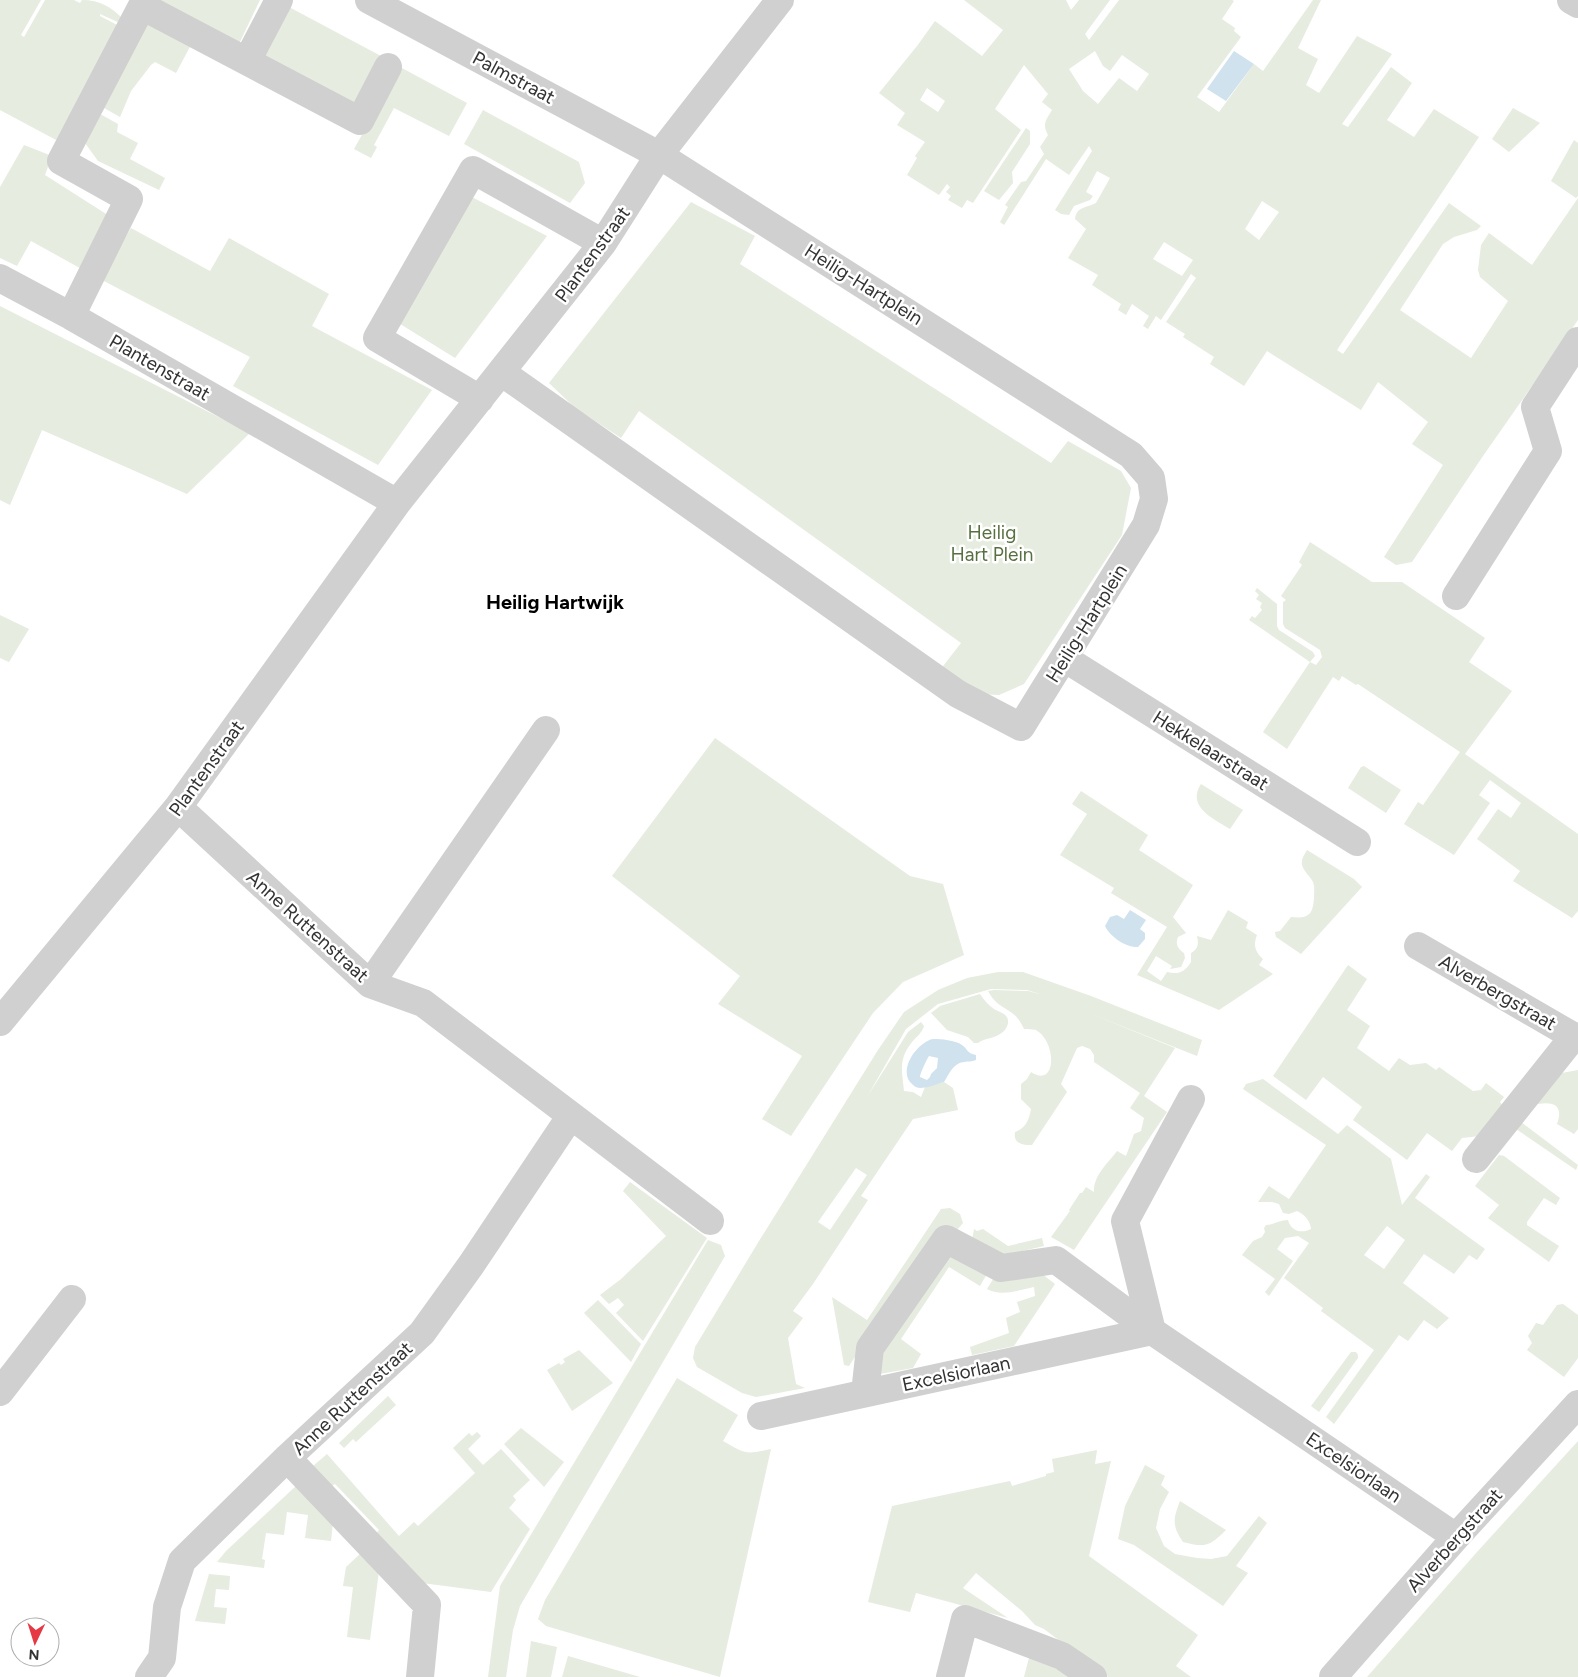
<svg xmlns="http://www.w3.org/2000/svg" width="1578" height="1677" viewBox="0 0 1578 1677" font-family="Figtree,sans-serif">
	<style>
		.green { fill: #e6ecdf; fill-rule: evenodd }
		.water { fill: #cfe2ee; fill-rule: evenodd }
		.lines { fill: none; stroke-linecap: round; stroke-linejoin: round }
		.minor { stroke: #d0d0d0; stroke-width: 28 }
		.labels { text-anchor: middle; stroke-width: 5; stroke-linejoin: round; paint-order: stroke }
		.street-label { font-size: 19px; fill: #333; stroke: #fff }
		.park-label { font-size: 19px; fill: #56703f; stroke: #fff }
		.neighbourhood-label { font-size: 20px; font-weight: bold; fill: #000; stroke: #fff }
	</style>
	<rect width="100%" height="100%" fill="#fff"/>
	<path class="green" d="M0,0H41L21,35L24,37L45,0H74L80,3L82,0C100,0 112,7 124,20L122,24L100,14V16L121,27L58,141L0,110Z
		M155,0H260L238,46Z
		M964,0H1066L1071,10L1079,0H1110L1085,34L1089,40L1119,0H1232L1234,1L1222,19L1235,28L1234,31L1241,37L1197,97L1219,112L1254,64L1263,71L1313,0H1321L1298,48L1318,59L1306,85L1319,93L1357,36L1392,54L1342,124L1348,127L1391,67L1412,83L1387,120L1414,137L1434,109L1479,137L1337,350L1343,354L1449,203L1481,226L1477,230L1454,237L1443,244L1400,310L1471,358L1508,301L1480,277L1478,270L1481,245L1489,233L1532,265L1578,198V320L1483,456L1412,562L1396,565L1384,557L1443,465L1412,444L1428,422L1378,382L1361,410L1267,351L1244,386L1210,364L1214,357L1183,337L1185,334L1166,322L1196,278L1191,274L1161,320L1156,316L1148,329L1143,326L1149,316L1132,304L1126,315L1118,310L1121,304L1092,285L1098,275L1068,258L1086,229L1075,219C1077,206 1087,208 1096,203L1110,178L1097,171L1086,192L1093,196L1090,200L1074,206L1069,215L1061,214L1055,210L1092,151L1089,146L1069,175L1046,159L1004,225L1000,222L1008,207L1005,205L1021,182L1026,181L1044,154L1040,147L1048,135C1042,124 1046,120 1052,110L1042,102L1048,94L1024,65L995,109L1021,130L973,203L967,200L962,208L948,200L951,196L946,192L950,187L947,184L939,195L907,175L917,158L915,156L925,142L897,125L905,113L879,93L917,46L935,21L982,56L1003,30ZM1095,51L1103,66L1110,71L1122,55L1149,74L1137,91L1119,78L1098,104L1083,91L1069,69ZM927,88L945,101L938,112L920,100ZM1262,201L1279,212L1259,240L1245,229ZM1164,242L1193,260L1182,276L1153,259Z
		M289,7L381,56L356,107L261,59Z
		M148,19L192,43L176,73L155,62L151,65L131,91L120,117L97,104Z
		M400,67L467,103L449,136L394,108L374,145L377,147L371,158L354,149Z
		M1513,108L1540,123L1509,152L1492,139Z
		M93,110L118,124L117,132L138,143L130,159L165,178L159,190L98,161L85,143Z
		M483,110L579,162L585,183L570,203L464,144Z
		M1026,128L1030,131V144L1012,172L1013,183L999,200L984,191Z
		M1574,140L1578,143V196L1576,198L1551,181Z
		M24,145L52,156L45,175L114,219L87,272L31,241L17,266L0,258V187Z
		M466,194L547,236L455,358L397,322Z
		M691,202L755,236L740,264L1051,463L1068,441L1121,471L1131,488L1122,535L1024,684L999,695L978,694L940,670L961,643L639,411L621,438L574,407L549,383Z
		M131,228L210,271L229,238L329,294L312,326L432,390L378,465L233,386L250,357L100,279Z
		M0,306L250,433L187,494L42,430L10,505L0,500Z
		M1310,542L1372,582H1402L1485,638L1469,662L1512,691L1465,754L1578,834V911L1572,918L1513,881L1520,871L1477,839L1498,809L1511,818L1521,803L1490,780L1479,795L1490,803L1454,855L1404,824L1418,802L1423,805L1460,752L1358,684L1356,685L1342,676L1339,681L1333,677L1287,749L1263,732L1310,662L1249,620L1252,616L1255,618L1262,610L1260,607L1262,603L1256,599L1259,595L1255,591L1257,588L1277,604V626L1279,630L1313,652L1315,656L1310,662L1316,665L1322,657L1320,650L1285,628L1283,624V602L1286,600L1281,596L1302,565L1299,562Z
		M0,615L29,629L9,662L0,658Z
		M715,738L910,876L943,884L964,955L903,982L873,1013L791,1136L762,1119L802,1056L718,1004L740,976L612,876Z
		M1364,766L1401,790L1386,813L1348,788L1361,767Z
		M1201,784L1243,810L1230,829C1214,819 1186,807 1201,784Z
		M1081,791L1148,835L1139,850L1193,885L1173,917L1186,933L1178,937C1175,944 1178,949 1184,953L1185,958L1181,967L1170,969L1172,966L1156,956L1147,971L1161,981L1167,972C1178,975 1185,972 1191,962V953C1198,949 1199,944 1197,936L1211,940L1228,910L1248,922L1246,928L1257,935C1253,945 1255,952 1263,959L1259,965L1273,974L1219,1010L1137,975L1167,927L1111,893L1114,888L1060,855L1087,814L1072,804Z
		M1307,850L1354,879L1362,887L1301,954L1276,937L1275,932L1280,931L1291,917C1308,919 1313,915 1314,898C1314,892 1315,888 1313,882C1310,876 1304,872 1302,865C1301,859 1304,855 1307,850Z
		M1348,965L1367,979L1347,1010L1370,1026L1357,1048L1389,1071L1399,1058L1410,1065L1426,1063L1436,1070L1439,1067L1473,1091L1481,1090L1486,1083L1504,1097L1500,1102L1503,1106L1480,1136L1462,1138L1452,1151L1427,1133L1407,1160L1353,1120L1362,1107L1323,1077L1306,1100L1273,1076Z
		M998,972H1023L1091,996L1202,1040L1197,1056L1084,1011L1175,1048L1144,1096L1167,1112L1074,1250L1051,1237L1070,1211L1069,1210L1080,1193H1082L1086,1187L1094,1192C1093,1176 1108,1163 1117,1151L1126,1156L1134,1134L1141,1131L1144,1118L1130,1108L1140,1093L1094,1062V1055L1090,1049L1082,1046L1077,1048L1061,1084L1067,1092L1032,1145C1023,1145 1013,1144 1015,1132C1026,1128 1029,1120 1031,1109L1021,1099V1084L1027,1079L1031,1072C1057,1089 1057,1042 1036,1030C1033,1029 1027,1029 1024,1029C1021,1023 1018,1017 1012,1013C1002,1006 994,1003 988,991L994,990L1028,991L1043,995L1027,990L991,989L938,1004L906,1029L867,1097L908,1032L921,1022L924,1026C922,1033 917,1036 912,1042C898,1060 902,1070 904,1091L913,1092L921,1097L925,1087L944,1082L953,1088L958,1110L913,1119L861,1196L868,1200L813,1284L793,1311L803,1318L788,1338L796,1384L805,1388L756,1397L742,1393L697,1367L693,1358L695,1347L759,1241L878,1050L904,1012L938,990L967,978ZM856,1168L867,1175L830,1230L818,1222Z
		M980,994C984,1000 988,1005 994,1009C997,1011 1001,1012 1004,1014C1012,1020 1007,1030 1000,1034C993,1039 984,1038 978,1043H974L968,1037L947,1030L931,1013L940,1006Z
		M1578,1070V1129L1574,1134L1557,1124C1565,1102 1549,1101 1533,1105L1556,1074Z
		M1263,1079L1338,1134L1347,1125L1391,1159L1402,1205L1426,1174L1430,1177L1415,1198L1485,1249L1477,1260L1469,1255L1454,1274L1424,1254L1403,1283L1449,1318L1437,1329L1424,1320L1408,1341L1399,1335L1334,1424L1326,1417L1374,1350L1321,1311L1323,1308L1284,1278L1309,1243L1298,1236L1285,1238L1277,1249L1293,1261L1269,1296L1265,1292L1275,1279L1242,1255L1253,1241L1262,1237L1265,1232L1264,1228L1266,1225C1274,1225 1279,1220 1288,1220C1291,1231 1301,1234 1311,1229C1310,1220 1305,1215 1297,1211L1289,1214L1283,1213L1279,1204L1272,1202H1258L1269,1186L1289,1199L1326,1145L1243,1089L1246,1084ZM1387,1226L1405,1240L1384,1269L1364,1255Z
		M1521,1122L1578,1165L1576,1170L1516,1129Z
		M1499,1155L1504,1156L1560,1198L1556,1205L1544,1198L1527,1222V1225L1559,1246L1549,1262L1488,1218L1499,1205L1475,1186Z
		M630,1182L707,1238L643,1341L616,1313L624,1305L618,1298L609,1304L600,1295L621,1279L666,1236L623,1191Z
		M950,1208L960,1214L963,1223L957,1230H938L849,1366L844,1365L832,1297L867,1320L941,1209Z
		M974,1229L977,1231L983,1229L1008,1246L1042,1238L1044,1246L1005,1255L972,1240Z
		M708,1240L721,1245L725,1256L520,1606L513,1630L506,1677H488L500,1586Z
		M948,1254L988,1272L980,1286L949,1267L901,1339L921,1354L913,1368L880,1374L873,1369L943,1258Z
		M1037,1270L1055,1284L1014,1346L972,1355L970,1347L1009,1333L1006,1318L1020,1312L1017,1302L1035,1296L1034,1287C1019,1290 1001,1297 987,1289L995,1276Z
		M598,1300L641,1344L631,1362L584,1313Z
		M1563,1304L1578,1315V1358L1564,1377L1527,1350L1532,1343L1528,1336L1536,1323L1543,1325L1557,1305Z
		M579,1350L613,1383L572,1411L547,1370L559,1363L561,1365L565,1362L563,1359Z
		M1351,1352H1356L1358,1355V1358L1319,1412L1311,1406Z
		M677,1378L738,1415L723,1441C746,1454 745,1455 771,1449L720,1677L546,1626L538,1619L545,1600Z
		M388,1396L396,1405L356,1442L353,1439L344,1448L339,1443Z
		M521,1428L564,1462L544,1487L504,1444Z
		M477,1432L481,1436L468,1449L483,1465L501,1449L530,1480L513,1496L516,1500L509,1508L530,1529L491,1592L422,1583L376,1534L379,1530L335,1484L332,1486L313,1466L327,1454L399,1536L414,1522L418,1526L475,1473L453,1448L469,1433L472,1436Z
		M1578,1441V1677H1367L1477,1552Z
		M1097,1450L1095,1464L1111,1461L1089,1556L1198,1635L1176,1666L1191,1677H1108L1044,1629L1035,1625L1022,1611L976,1573L963,1588L1008,1618L916,1593L910,1612L868,1602L892,1506L1010,1481L1012,1486L1046,1476V1474L1054,1472L1052,1459Z
		M1145,1465L1165,1476L1161,1485L1169,1492L1160,1509L1156,1528L1164,1546L1175,1554L1197,1558L1211,1559L1227,1556L1259,1516L1267,1523L1236,1566L1248,1573L1223,1606L1134,1545L1118,1539L1125,1506Z
		M297,1485L333,1522L331,1541L305,1538L308,1515L287,1512L284,1535L266,1533L262,1559L265,1560L264,1568L217,1562L226,1551Z
		M1180,1501L1226,1530C1210,1546 1205,1548 1183,1542C1172,1526 1173,1519 1180,1501Z
		M361,1553L379,1571L370,1640L347,1637L353,1587L343,1586L346,1567Z
		M209,1574L230,1576L229,1590L216,1589L214,1607L227,1608L225,1624L195,1621Z
		M531,1641L557,1647L551,1677H526Z
		M1030,1654L1076,1677H1024Z
		M568,1656L640,1677H562Z"/>
	<path class="water" d="M1234,51L1254,64L1226,101L1207,89Z
		M1130,910L1146,920L1140,929L1145,933V939L1138,947C1127,948 1110,937 1105,926L1110,917L1117,915L1124,919Z
		M933,1039C941,1039 955,1040 962,1045C969,1050 965,1052 976,1055V1060C971,1062 969,1061 964,1062C953,1063 949,1074 944,1082C937,1084 928,1088 920,1088C916,1088 913,1085 910,1082C899,1068 918,1042 933,1039ZM929,1056L938,1058L937,1068L931,1074L930,1077L927,1080L920,1077C920,1073 927,1059 929,1056Z"/>
	<g class="lines">
		<path class="minor" d="M369,0L659,155L1131,455L1151,478L1154,499L1146,525L1021,727L958,694L501,372
			M1571,0L1578,4
			M142,6L360,121L388,67
			M247,61L279,0
			M0,278L71,316L397,503
			M71,316L129,199L61,161L145,0
			M480,399L377,338L473,170L603,243
			M1456,596L1548,451L1535,407L1578,341
			M1064,658L1357,842
			M178,807L370,984L423,1003L710,1221
			M1418,946L1578,1039
			M370,984L546,730
			M0,1022L178,807L397,503L603,243L659,155L780,0
			M1476,1159L1574,1036
			M1152,1331L1125,1221L1191,1099
			M0,1392L72,1299
			M865,1393L870,1348L946,1239L1001,1268L1056,1260L1152,1331
			M761,1416L1152,1331L1456,1537
			M287,1458L427,1605L420,1677
			M149,1677L162,1658L167,1607L182,1561L287,1458L422,1333L471,1265L570,1117
			M950,1677L965,1619L1062,1656L1093,1677
			M1333,1677L1456,1537L1578,1404"/>
	</g>
	<g class="labels">
		<g class="street-label">
			<text transform="translate(514 77) rotate(28)" y="7">Palmstraat</text>
			<text transform="translate(592 254) rotate(-54)" y="7">Plantenstraat</text>
			<text transform="translate(864 284) rotate(32)" y="7">Heilig-Hartplein</text>
			<text transform="translate(160 367) rotate(30)" y="7">Plantenstraat</text>
			<text transform="translate(1086 623) rotate(-58)" y="7">Heilig-Hartplein</text>
			<text transform="translate(1211 750) rotate(32)" y="7">Hekkelaarstraat</text>
			<text transform="translate(206 768) rotate(-54)" y="7">Plantenstraat</text>
			<text transform="translate(308 926) rotate(42)" y="7">Anne Ruttenstraat</text>
			<text transform="translate(1498 992) rotate(30)" y="7">Alverbergstraat</text>
			<text transform="translate(956 1373) rotate(-12)" y="7">Excelsiorlaan</text>
			<text transform="translate(352 1398) rotate(-43)" y="7">Anne Ruttenstraat</text>
			<text transform="translate(1354 1467) rotate(34)" y="7">Excelsiorlaan</text>
			<text transform="translate(1454 1540) rotate(-48)" y="7">Alverbergstraat</text>
		</g>
		<g class="park-label">
			<text x="992" y="539">Heilig<tspan x="992" dy="22">Hart Plein</tspan></text>
		</g>
		<g class="neighbourhood-label">
			<text x="555" y="609">Heilig Hartwijk</text>
		</g>
	</g>
	<g transform="translate(35 1642) rotate(184)"><circle r="24" fill="#ffffff" stroke="#adadad"/>
	<path d="M0-4L9 19L0 12L-9 19Z" fill="#e63946"/>
	<text y="-8" font-size="14" font-weight="bold" text-anchor="middle" fill="#333333">N</text>
	</g>
</svg>
